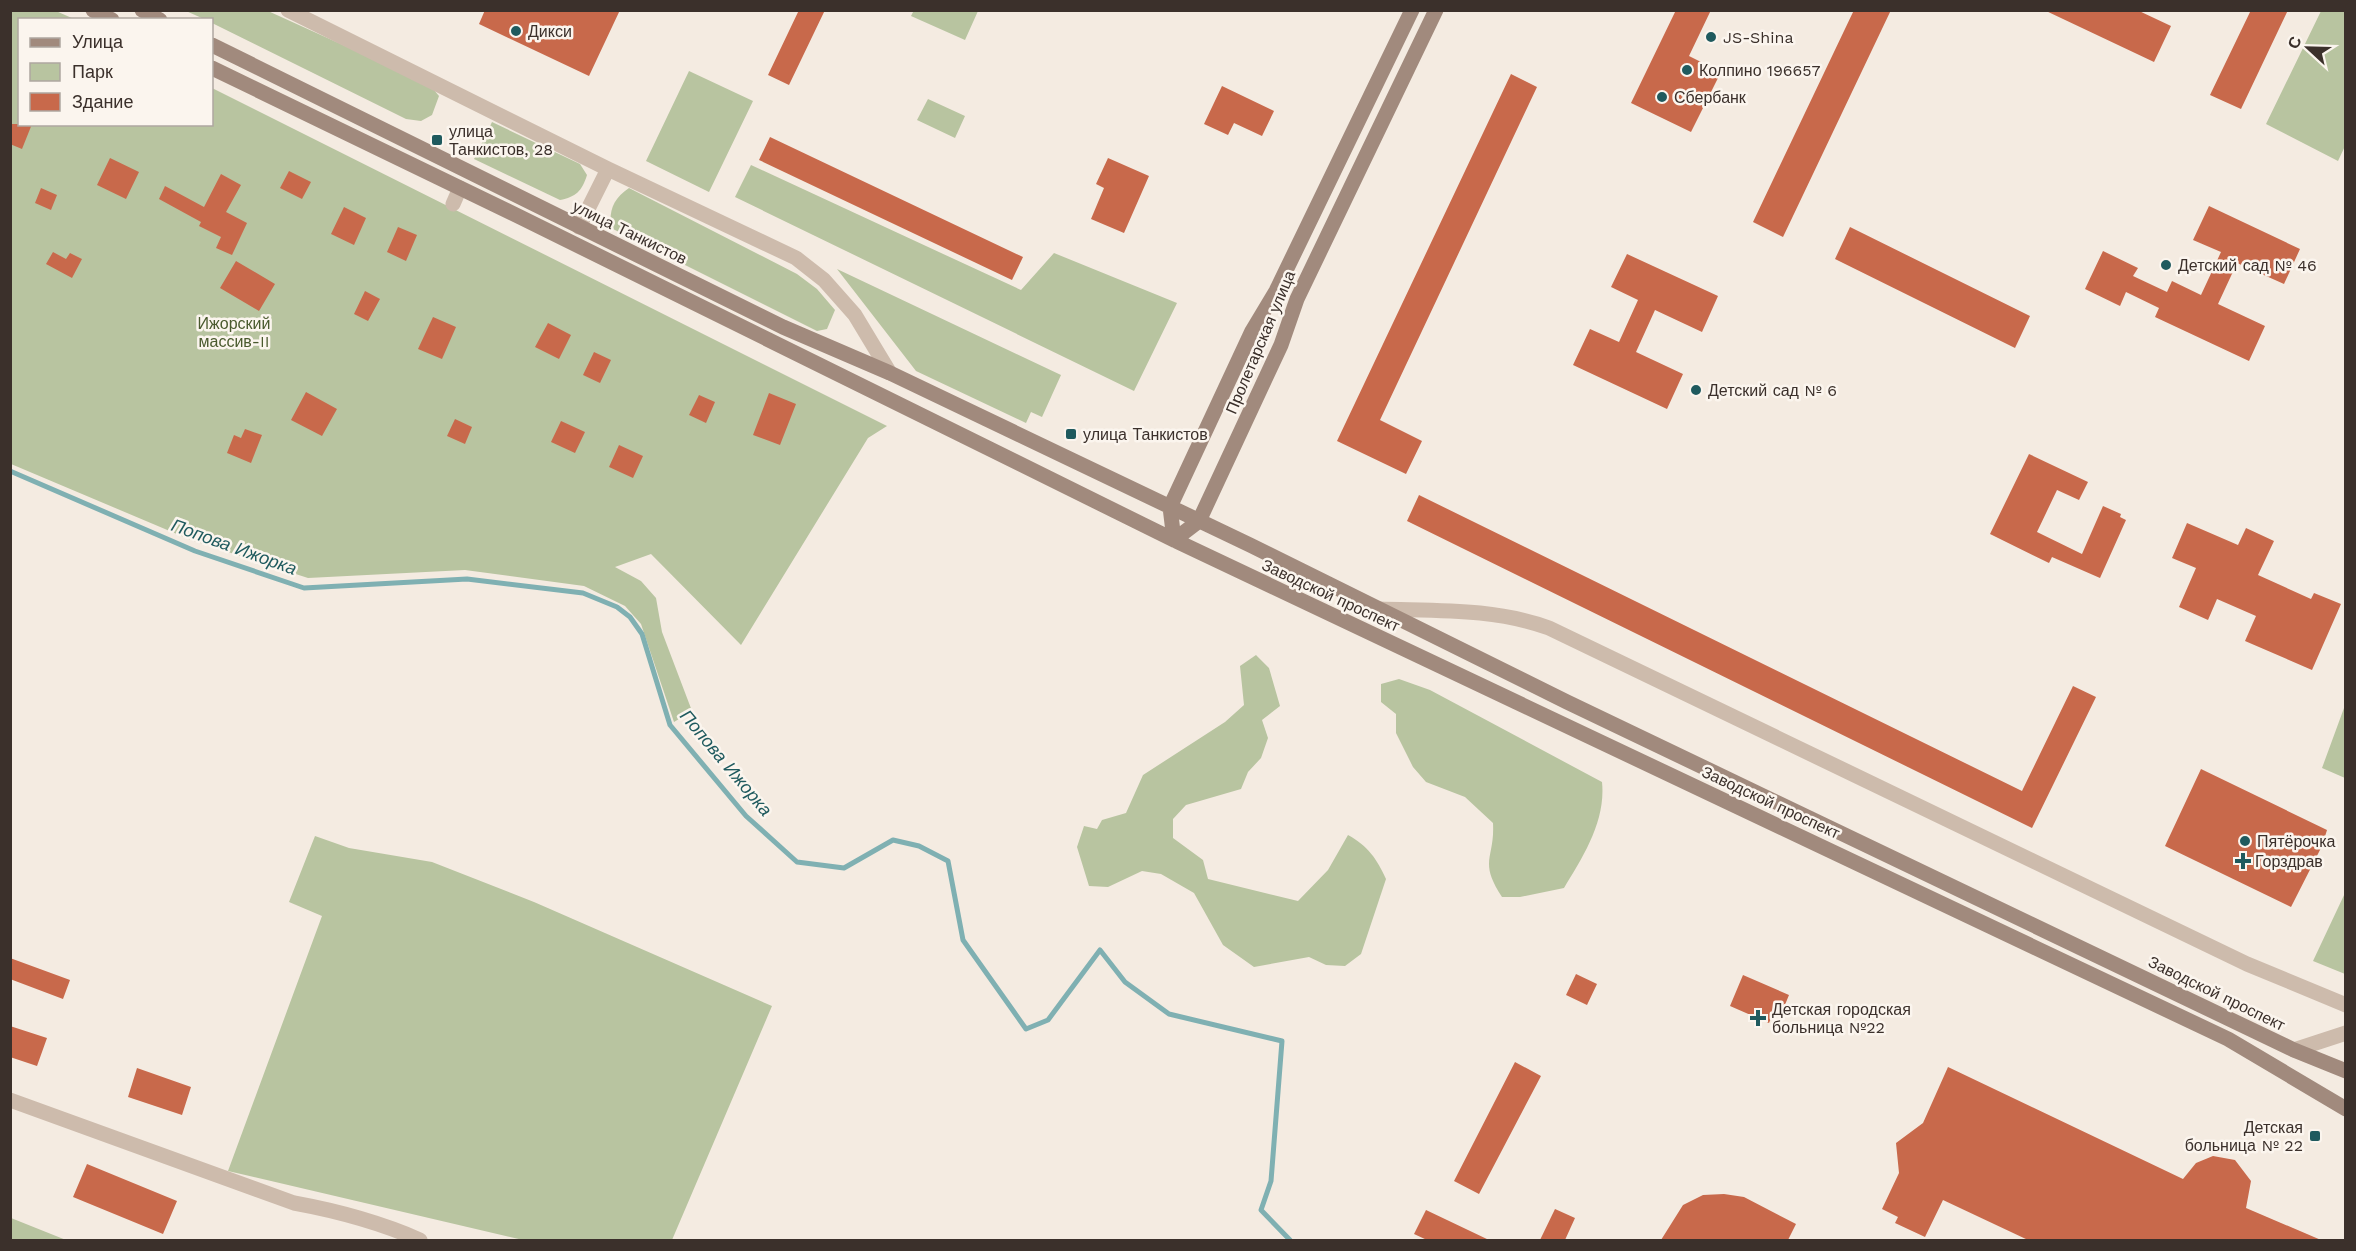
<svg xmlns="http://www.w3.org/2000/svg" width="2356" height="1251" viewBox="0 0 2356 1251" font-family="'Work Sans',sans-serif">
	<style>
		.green { fill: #b8c4a0 }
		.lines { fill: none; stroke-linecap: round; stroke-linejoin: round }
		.stream { stroke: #7fb0b2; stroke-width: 5 }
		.building { fill: #c8694b }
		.minor { stroke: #cdbbac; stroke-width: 15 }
		.secondary { stroke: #a18a7d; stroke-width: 15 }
		.poi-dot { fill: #1f5a5e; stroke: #fbf5ee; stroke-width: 2 }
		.labels { text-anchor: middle; stroke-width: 5; stroke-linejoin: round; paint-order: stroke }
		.poi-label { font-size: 16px; fill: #3b302b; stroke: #fbf5ee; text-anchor: start }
		.street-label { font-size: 16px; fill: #3b302b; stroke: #fbf5ee }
		.park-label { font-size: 16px; fill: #4a5a2e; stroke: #fbf5ee }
		.water-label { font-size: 18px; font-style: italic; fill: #1f5a5e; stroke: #fbf5ee }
	</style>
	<rect width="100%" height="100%" fill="#f4ebe1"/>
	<path class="green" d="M914,10H978V11L965,40L911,16Z
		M10,11H56L74,19L20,20V124H212V88L887,426L868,438L741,645L651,554L615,567L641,581L656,598L662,632L692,711L674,722L641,624L625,606L584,586L465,570L308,578L191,540L11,464Z
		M186,11H268L429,84L439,96L432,115L421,121L406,119L212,23V20L204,19Z
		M2321,11H2345L2346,144L2338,161L2266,124Z
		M689,71L753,101L709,192L646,161Z
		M928,99L965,116L955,138L917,120Z
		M492,122L580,164L587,175C582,191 576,197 560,200L474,159Z
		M751,165L1021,290L1054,253L1177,303L1134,391L735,197Z
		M629,188L797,274L817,289L835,310L827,329L817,331L611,228C609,210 613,199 629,188Z
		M837,269L1061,375L1042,417L1031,412L1026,423L916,371Z
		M1256,655L1269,668L1280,706L1262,720L1268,738L1261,758L1248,772L1241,789L1186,805L1173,819V838L1203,860L1208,879L1298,901L1328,870L1348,835C1368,846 1377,859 1386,879L1361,954L1345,966L1326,965L1309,957L1254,967L1223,945L1194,893L1161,874L1142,871L1108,887L1089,886L1077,847L1084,826L1097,829L1102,820L1126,813L1143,775L1225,722L1244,705L1240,666Z
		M1399,679L1430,690L1602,782C1606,821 1583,857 1564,888L1520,897H1502C1478,860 1495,859 1493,823L1465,797L1426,782L1413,767L1396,733V714L1381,702V684Z
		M2344,708H2346L2345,778L2322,768Z
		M315,836L349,848L432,862L534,902L772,1006L672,1240H523L228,1171L322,916L289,902Z
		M2345,893V974L2313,961Z
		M10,1218H11L66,1240H11Z"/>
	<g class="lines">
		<path class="stream" d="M10,471L195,551L304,588L467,579L583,593L617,607L630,617L642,634L670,725L746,816L797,862L844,868L893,840L919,846L948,861L963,940L1026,1029L1048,1020L1100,950L1125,982L1169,1014L1282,1041L1271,1181L1261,1210L1290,1240"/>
	</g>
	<path class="building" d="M485,10H620L589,76L479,24Z
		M799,10H825L789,85L768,75Z
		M1676,10H1711L1689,56L1721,72L1691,132L1631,103Z
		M1854,10H1891L1783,237L1753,222Z
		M2044,10H2137L2171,26L2154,62Z
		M2251,10H2288L2241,109L2210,95Z
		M1511,74L1537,87L1380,420L1422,441L1406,474L1337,441Z
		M1222,86L1274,111L1262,136L1234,123L1228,135L1204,124Z
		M10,124H32L22,149L10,144Z
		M770,137L1023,257L1012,280L759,160Z
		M110,158L139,172L126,199L97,185Z
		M1108,158L1149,176L1124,233L1091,219L1104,188L1096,184Z
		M289,171L311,182L302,199L280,188Z
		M221,174L241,185L226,212L247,223L232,255L216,248L221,237L199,226L201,222L159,199L165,186L204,207Z
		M41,188L57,195L51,210L35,203Z
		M2209,206L2300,249L2284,284L2237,263L2218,304L2265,326L2249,361L2155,317L2159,308L2126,292L2120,306L2085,289L2103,251L2138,268L2133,276L2167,292L2172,281L2201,295L2221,252L2193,240Z
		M344,207L366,218L354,245L331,234Z
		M398,227L417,235L406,261L387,252Z
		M1850,227L2030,316L2015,348L1835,259Z
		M53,252L66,259L70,253L82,259L72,278L46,264Z
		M1627,254L1718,296L1702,332L1655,310L1636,352L1683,374L1667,409L1573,365L1590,329L1619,342L1638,300L1611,287Z
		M236,261L275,284L259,311L220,288Z
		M365,291L380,299L368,321L354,314Z
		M433,317L456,327L442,359L418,349Z
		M548,323L571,335L559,359L535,347Z
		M594,352L611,360L600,383L583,375Z
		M306,392L337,409L322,436L291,420Z
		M769,393L796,404L780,445L753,435Z
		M699,395L715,402L706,423L689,415Z
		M455,419L472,427L465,444L447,436Z
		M561,421L585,432L575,453L551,442Z
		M245,429L262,435L251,463L227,453L234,435L241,438Z
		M619,445L643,456L633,478L609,467Z
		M2029,454L2088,482L2079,500L2057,490L2037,532L2082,554L2103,506L2121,514L2120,517L2126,520L2100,578L2052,557L2049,563L1990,534Z
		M1419,495L2022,791L2073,686L2096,697L2032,828L1407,521Z
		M2187,523L2238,545L2246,528L2274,541L2258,575L2311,599L2314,593L2341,604L2312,670L2245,641L2256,616L2217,599L2208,620L2179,607L2196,568L2172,558Z
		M2201,769L2327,830L2322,846L2291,907L2165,846Z
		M10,958L70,980L63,999L10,979Z
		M1576,974L1597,984L1587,1005L1566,995Z
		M1743,975L1789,995L1782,1012L1775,1009L1769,1023L1730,1006Z
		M10,1026L47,1038L37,1066L10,1057Z
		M1515,1062L1541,1076L1479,1194L1454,1181Z
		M1948,1067L2183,1179L2196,1163L2213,1156L2235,1160L2251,1181L2246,1208L2321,1240H2028L1943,1200L1925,1237L1895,1223L1898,1217L1882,1209L1899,1173L1896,1143L1923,1123Z
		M137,1068L191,1087L182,1115L128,1097Z
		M87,1164L177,1201L163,1234L73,1197Z
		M1724,1194L1744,1197L1796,1224L1788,1240H1661L1683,1205L1703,1195Z
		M1555,1209L1575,1218L1565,1240H1540Z
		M1426,1210L1489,1240H1427L1414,1234Z"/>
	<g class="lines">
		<path class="minor" d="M288,10L608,169L796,258L824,280L855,315L890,373
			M453,204L460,188
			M579,227L608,169
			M1379,609C1436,611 1494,608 1549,628L2247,964L2346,1005
			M2294,1050L2346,1033
			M10,1100L294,1203C338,1211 379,1222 420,1240"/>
		<path class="secondary" d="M93,10L112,20
			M142,10L160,20
			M212,45L783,327L890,373L1250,545L1567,702L2294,1050L2346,1071
			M212,68L520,217L1174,540L2228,1039L2346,1109
			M1174,540L1199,521L1281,345L1297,299L1436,10
			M1174,540L1170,507L1252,331L1276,291L1412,10"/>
	</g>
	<g class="poi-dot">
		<circle cx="516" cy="31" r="6"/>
		<circle cx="1711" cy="37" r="6"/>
		<circle cx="1687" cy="70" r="6"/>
		<circle cx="1662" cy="97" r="6"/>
		<rect x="431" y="134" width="12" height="12" rx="3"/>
		<circle cx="2166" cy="265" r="6"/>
		<circle cx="1696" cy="390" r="6"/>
		<rect x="1065" y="428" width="12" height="12" rx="3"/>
		<circle cx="2245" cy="841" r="6"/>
		<path d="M2240 852h6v6h6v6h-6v6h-6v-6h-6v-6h6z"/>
		<path d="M1755 1009h6v6h6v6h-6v6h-6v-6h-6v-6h6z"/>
		<rect x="2309" y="1130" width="12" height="12" rx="3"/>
	</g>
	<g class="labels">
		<g class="poi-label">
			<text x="528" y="37">Дикси</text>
			<text x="1723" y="43">JS-Shina</text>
			<text x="1699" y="76">Колпино 196657</text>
			<text x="1674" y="103">Сбербанк</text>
			<text x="449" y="137">улица<tspan x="449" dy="18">Танкистов, 28</tspan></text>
			<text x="2178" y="271">Детский сад № 46</text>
			<text x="1708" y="396">Детский сад № 6</text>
			<text x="1083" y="440">улица Танкистов</text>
			<text x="2257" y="847">Пятёрочка</text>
			<text x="2255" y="867">Горздрав</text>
			<text x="1772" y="1015">Детская городская<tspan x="1772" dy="18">больница №22</tspan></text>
			<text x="2303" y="1133" text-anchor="end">Детская<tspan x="2303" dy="18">больница № 22</tspan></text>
		</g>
		<g class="street-label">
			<text transform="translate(630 232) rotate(26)" y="6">улица Танкистов</text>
			<text transform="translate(1260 342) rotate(-67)" y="6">Пролетарская улица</text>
			<text transform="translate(1331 595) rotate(25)" y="6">Заводской проспект</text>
			<text transform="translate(1771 802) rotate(25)" y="6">Заводской проспект</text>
			<text transform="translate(2217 993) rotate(26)" y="6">Заводской проспект</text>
		</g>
		<g class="park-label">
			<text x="234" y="329">Ижорский<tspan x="234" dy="18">массив-II</tspan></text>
		</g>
		<g class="water-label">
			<text transform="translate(234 547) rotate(20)" y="6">Попова Ижорка</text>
			<text transform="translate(726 763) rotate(50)" y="6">Попова Ижорка</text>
		</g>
	</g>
	<rect width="2356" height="1251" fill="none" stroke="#3b302b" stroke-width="24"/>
	<rect x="18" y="18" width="195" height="108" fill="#fbf5ee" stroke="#aea6a0" stroke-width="1.5"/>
	<rect x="30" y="38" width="30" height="9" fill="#a18a7d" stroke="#aea6a0" stroke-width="1.5"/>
	<text x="72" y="48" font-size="18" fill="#3b302b">Улица</text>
	<rect x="30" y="63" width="30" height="18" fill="#b8c4a0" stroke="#aea6a0" stroke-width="1.5"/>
	<text x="72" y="78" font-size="18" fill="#3b302b">Парк</text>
	<rect x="30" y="93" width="30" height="18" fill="#c8694b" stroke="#aea6a0" stroke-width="1.5"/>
	<text x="72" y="108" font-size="18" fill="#3b302b">Здание</text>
	<g transform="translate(2308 48) rotate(292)" stroke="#fbf5ee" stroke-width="4.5" paint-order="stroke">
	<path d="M0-4.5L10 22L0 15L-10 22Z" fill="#3b302b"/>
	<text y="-9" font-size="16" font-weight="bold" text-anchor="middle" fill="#3b302b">С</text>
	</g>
</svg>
